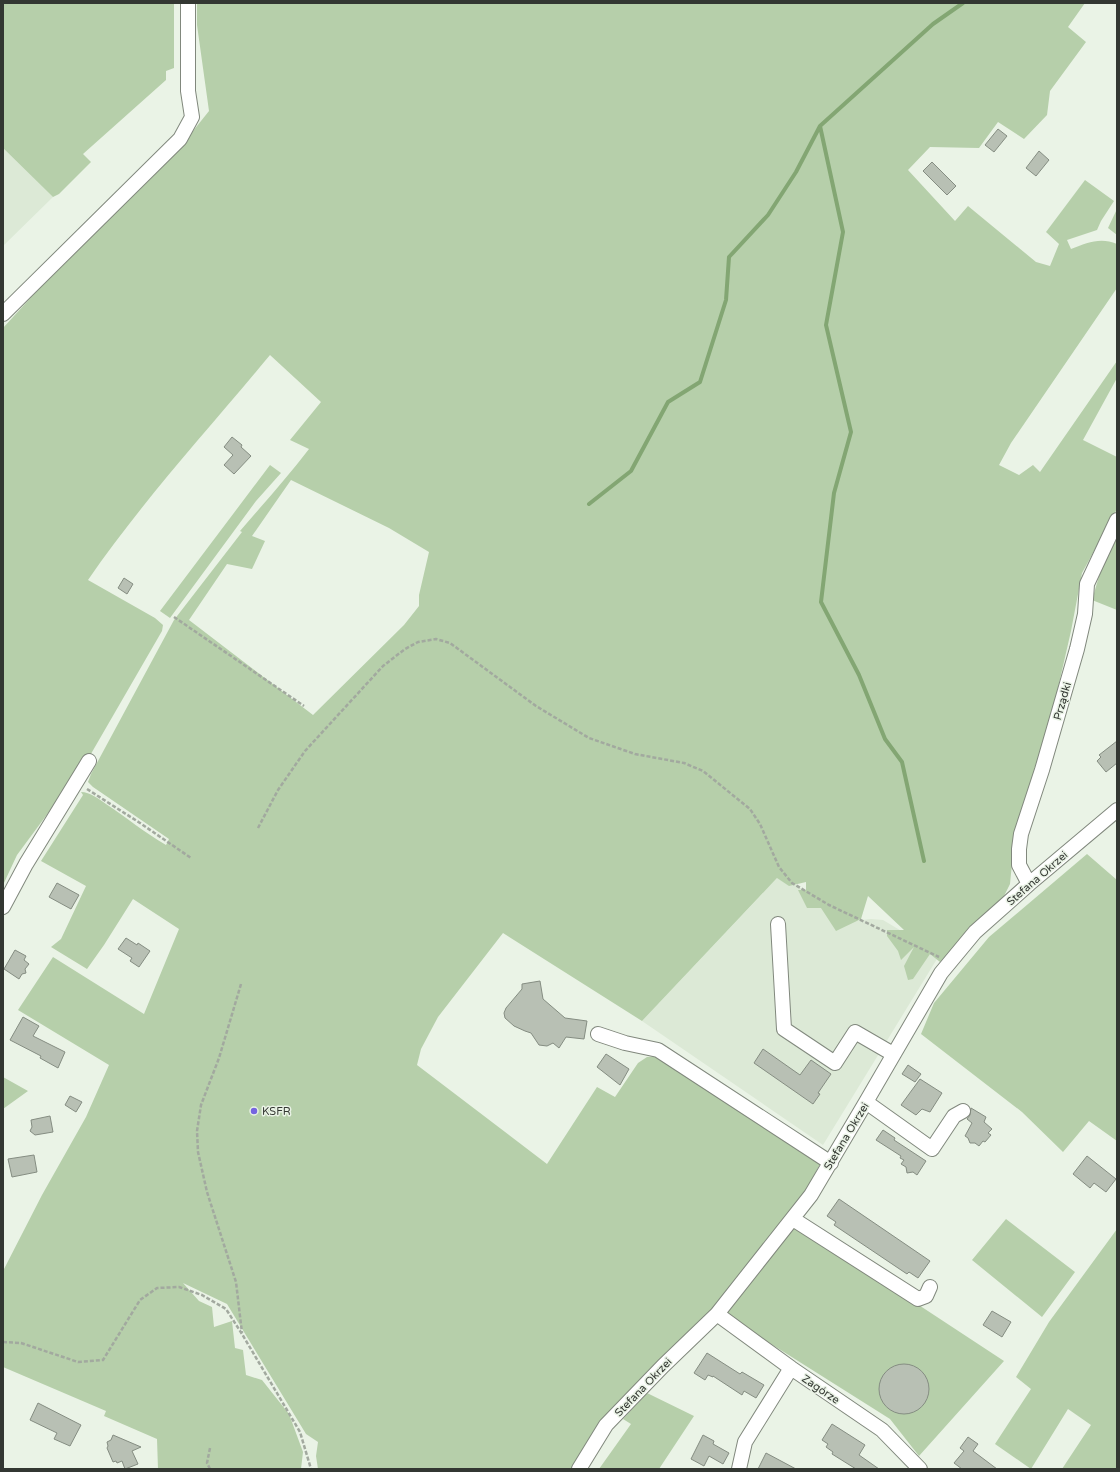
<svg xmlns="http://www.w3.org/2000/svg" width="1120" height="1472" viewBox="0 0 1120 1472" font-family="'Varela Round',sans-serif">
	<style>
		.built { fill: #dce9d6 }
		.green { fill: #b6cfaa; fill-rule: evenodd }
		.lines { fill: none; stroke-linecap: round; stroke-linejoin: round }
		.stream { stroke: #83a673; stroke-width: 4 }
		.building { fill: #b8c0b4; stroke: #858d82 }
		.minor-casing { stroke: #81887d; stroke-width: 16 }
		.path { stroke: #a2a99f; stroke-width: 2.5; stroke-dasharray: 4 2; stroke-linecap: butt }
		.minor { stroke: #fff; stroke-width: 14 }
		.poi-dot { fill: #7564df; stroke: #eaf3e6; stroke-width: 1.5 }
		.labels { text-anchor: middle; stroke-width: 3; stroke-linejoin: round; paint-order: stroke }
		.street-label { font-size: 11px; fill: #333732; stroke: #eaf3e6 }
		.poi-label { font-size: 11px; fill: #333732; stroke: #eaf3e6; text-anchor: start }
	</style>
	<rect width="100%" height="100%" fill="#eaf3e6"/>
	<path class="built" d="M3,148L53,197L3,246Z
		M780,875L853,921L871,919L883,920L940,954L823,1145L642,1021Z"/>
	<path class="green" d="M3,3H174V68L166,71V80L83,154L91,162L59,194L53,197L3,148Z
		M197,3H1085L1068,27L1086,42L1050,91L1047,115L1024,139L998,122L979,148L930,147L908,170L955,221L968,206L1036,262L1050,266L1059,244L1046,232L1085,180L1114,201L1101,221L1097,230L1067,240L1071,249C1087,243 1100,237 1117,244V288L1011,443L999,465L1019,475L1033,465L1040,472L1117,361V378L1083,440L1117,457V509L1082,573L1071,631L1055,701L1014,843L1010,884L1004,896L940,962L930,954L913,979L908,980L904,966L914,947L901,960L898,951L887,936V930H904L868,896L861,919L836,931L821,908H807L798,890H806V882L789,886L777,878L642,1021L503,933L438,1017L421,1049L417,1065L547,1164L597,1087L615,1097L638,1063L647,1057L660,1056L820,1164L787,1226L663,1366L579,1469H318L316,1456L318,1442L306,1434L227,1304L183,1283L199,1301L212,1307L214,1327L232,1321L235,1348L243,1350L246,1375L262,1380L289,1414L303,1452L301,1469H158L157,1439L104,1416L106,1411L3,1367V1271L42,1195L86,1117L109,1065L18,1010L53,957L144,1014L179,929L133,899L104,945L87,969L51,947L61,939L86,886L41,861L83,795L81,792C90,792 99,799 106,804C126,817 145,833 166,845L169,839L93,787L88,782L91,774L174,620L242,532L240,531C263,504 287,478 309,449L290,440L321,402L270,355C209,429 143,500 88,580L155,618L163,625L162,631L88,759L17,855L3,885V328L35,293L177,151L209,111L197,25ZM291,480L389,528L429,552L419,595V606L404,625L313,715L189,620L227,564L252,569L265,541L252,536Z
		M1117,209V235L1108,228Z
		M270,465L281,473L256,501L170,618L160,611Z
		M1117,537V610L1092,600L1100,573Z
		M1087,854L1117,880V1141L1089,1121L1063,1152L1022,1112L921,1034L934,1003L989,937Z
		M3,1077L28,1091L3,1109Z
		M1006,1219L1075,1272L1042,1317L972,1260Z
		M794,1223L1004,1361L919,1456L890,1419L722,1313Z
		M1117,1229V1469H1062L1091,1425L1068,1409L1031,1469L995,1444L1031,1389L1016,1377L1049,1322Z
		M647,1393L694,1416L659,1469H599L631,1424L623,1419Z"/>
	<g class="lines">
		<path class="stream" d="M589,504L631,471L668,402L700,382L726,300L729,257L768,215L796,172L820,126
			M924,861L902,762L885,739L859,675L821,602L834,493L851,432L826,325L843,232L820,126L933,24L963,3"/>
	</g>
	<path class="building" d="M998,129L1007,136L994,152L985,145Z
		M1039,151L1049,160L1036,176L1026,168Z
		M932,162L956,186L947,195L923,171Z
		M232,437L242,445L241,447L251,456L234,474L224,465L233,455L224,447Z
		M124,578L133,584L127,594L118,588Z
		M1117,741V763L1106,772L1097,761L1101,757L1099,755Z
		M57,883L79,895L71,909L49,897Z
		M126,938L137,945L138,943L150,951L139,967L130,961L132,958L118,949Z
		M15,950L26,956L24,960L29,964L25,969L26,973L22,974L19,979L4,969Z
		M540,981L543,999L565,1018L587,1021L584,1039L566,1037L559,1048L553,1043L547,1046L539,1045L531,1033L525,1031L514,1026L505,1018L504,1013L506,1008L522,989V984Z
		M23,1017L39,1026L33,1036L65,1052L58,1068L40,1058L41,1056L10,1040Z
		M763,1049L800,1075L811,1060L831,1074L818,1093L820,1094L813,1104L754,1063Z
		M606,1054L629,1069L620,1085L597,1067Z
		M908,1065L921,1074L915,1082L902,1074Z
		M920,1079L942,1093L930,1112L922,1109L916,1115L901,1105Z
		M70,1096L82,1102L76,1112L65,1105Z
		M971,1108L986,1117L984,1122L992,1129L988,1133L991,1135L985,1142L983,1141L979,1146L975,1143H970L968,1138L965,1136L972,1123L967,1119L970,1115Z
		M50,1116L53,1132L35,1135L30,1131L32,1127L31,1120Z
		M883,1130L895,1138L894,1140L926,1161L917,1175L913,1172L907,1173L906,1167L901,1164L904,1160L900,1158L901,1156L876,1140Z
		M34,1155L37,1172L12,1177L8,1159Z
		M1087,1156L1116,1179L1106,1192L1094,1183L1090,1188L1073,1174Z
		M839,1199L930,1261L918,1278L909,1272L907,1274L834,1225L836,1222L827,1216Z
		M992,1311L1011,1322L1002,1337L983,1325Z
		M707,1353L740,1374L742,1372L764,1385L756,1398L744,1391L742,1395L713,1376V1377L708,1375L705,1380L694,1373Z
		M879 1389a25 25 0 1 1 50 0a25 25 0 1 1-50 0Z
		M38,1403L81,1425L70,1446L54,1439L57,1433L30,1420Z
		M832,1424L865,1445L859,1455L879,1469H856L832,1454L833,1452L826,1447L828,1444L822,1440Z
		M113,1435L141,1447L132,1451L138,1464L125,1469L122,1461L117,1463L116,1461L113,1462L107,1448L108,1446L107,1442L111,1440Z
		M703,1435L714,1441L713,1444L729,1453L723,1464L709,1456L704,1466L691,1459Z
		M968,1437L978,1444L973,1451L997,1469H962L954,1463L964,1451L960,1448Z
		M766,1453L796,1469H758Z"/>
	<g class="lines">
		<g class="minor-casing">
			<path id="minor" d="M3,314L180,139L192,117L188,91V3
				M1029,884L1019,865V849L1021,834L1042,770L1077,649L1085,614L1087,584L1117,520
				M3,907L26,864L89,761
				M778,924L784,1029L835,1063L855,1032L893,1054
				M598,1034L625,1043L658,1050L831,1163
				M866,1102L932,1149L954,1116L963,1111
				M793,1219L918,1299L926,1296L930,1287
				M717,1314L791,1368L882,1430L920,1469
				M579,1469L606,1425L663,1366L717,1314L811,1195L866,1102L941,973L975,932L1029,884L1117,810
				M739,1469L745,1442L791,1368"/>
		</g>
		<path class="path" d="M174,617L304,706
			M87,789L140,823L191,858
			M258,828L278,790L305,751L383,666L405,649L418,642L436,639L450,643L536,706L589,738L635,754L684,763L703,771L750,809L760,824L779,867L792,883L829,905L939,957
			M241,984L219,1058L201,1105L197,1131L198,1152L207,1192L236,1282L242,1333
			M3,1342L21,1343L78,1362L103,1360L140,1300L157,1288L179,1287L202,1295L226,1309L242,1334L300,1432L311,1469
			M210,1448L207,1463L210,1469"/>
		<use href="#minor" class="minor"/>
	</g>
	<circle class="poi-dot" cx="254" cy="1111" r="4"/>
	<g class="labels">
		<g class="street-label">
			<text transform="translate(1062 701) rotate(-74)" y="4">Prządki</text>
			<text transform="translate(1037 878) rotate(-41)" y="4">Stefana Okrzei</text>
			<text transform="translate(846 1136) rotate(-59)" y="4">Stefana Okrzei</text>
			<text transform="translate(643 1387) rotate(-46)" y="4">Stefana Okrzei</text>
			<text transform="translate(821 1389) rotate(34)" y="4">Zagórze</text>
		</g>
		<g class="poi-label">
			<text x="262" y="1115">KSFR</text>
		</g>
	</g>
	<rect width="1120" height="1472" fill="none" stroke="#333732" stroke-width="8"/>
</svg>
